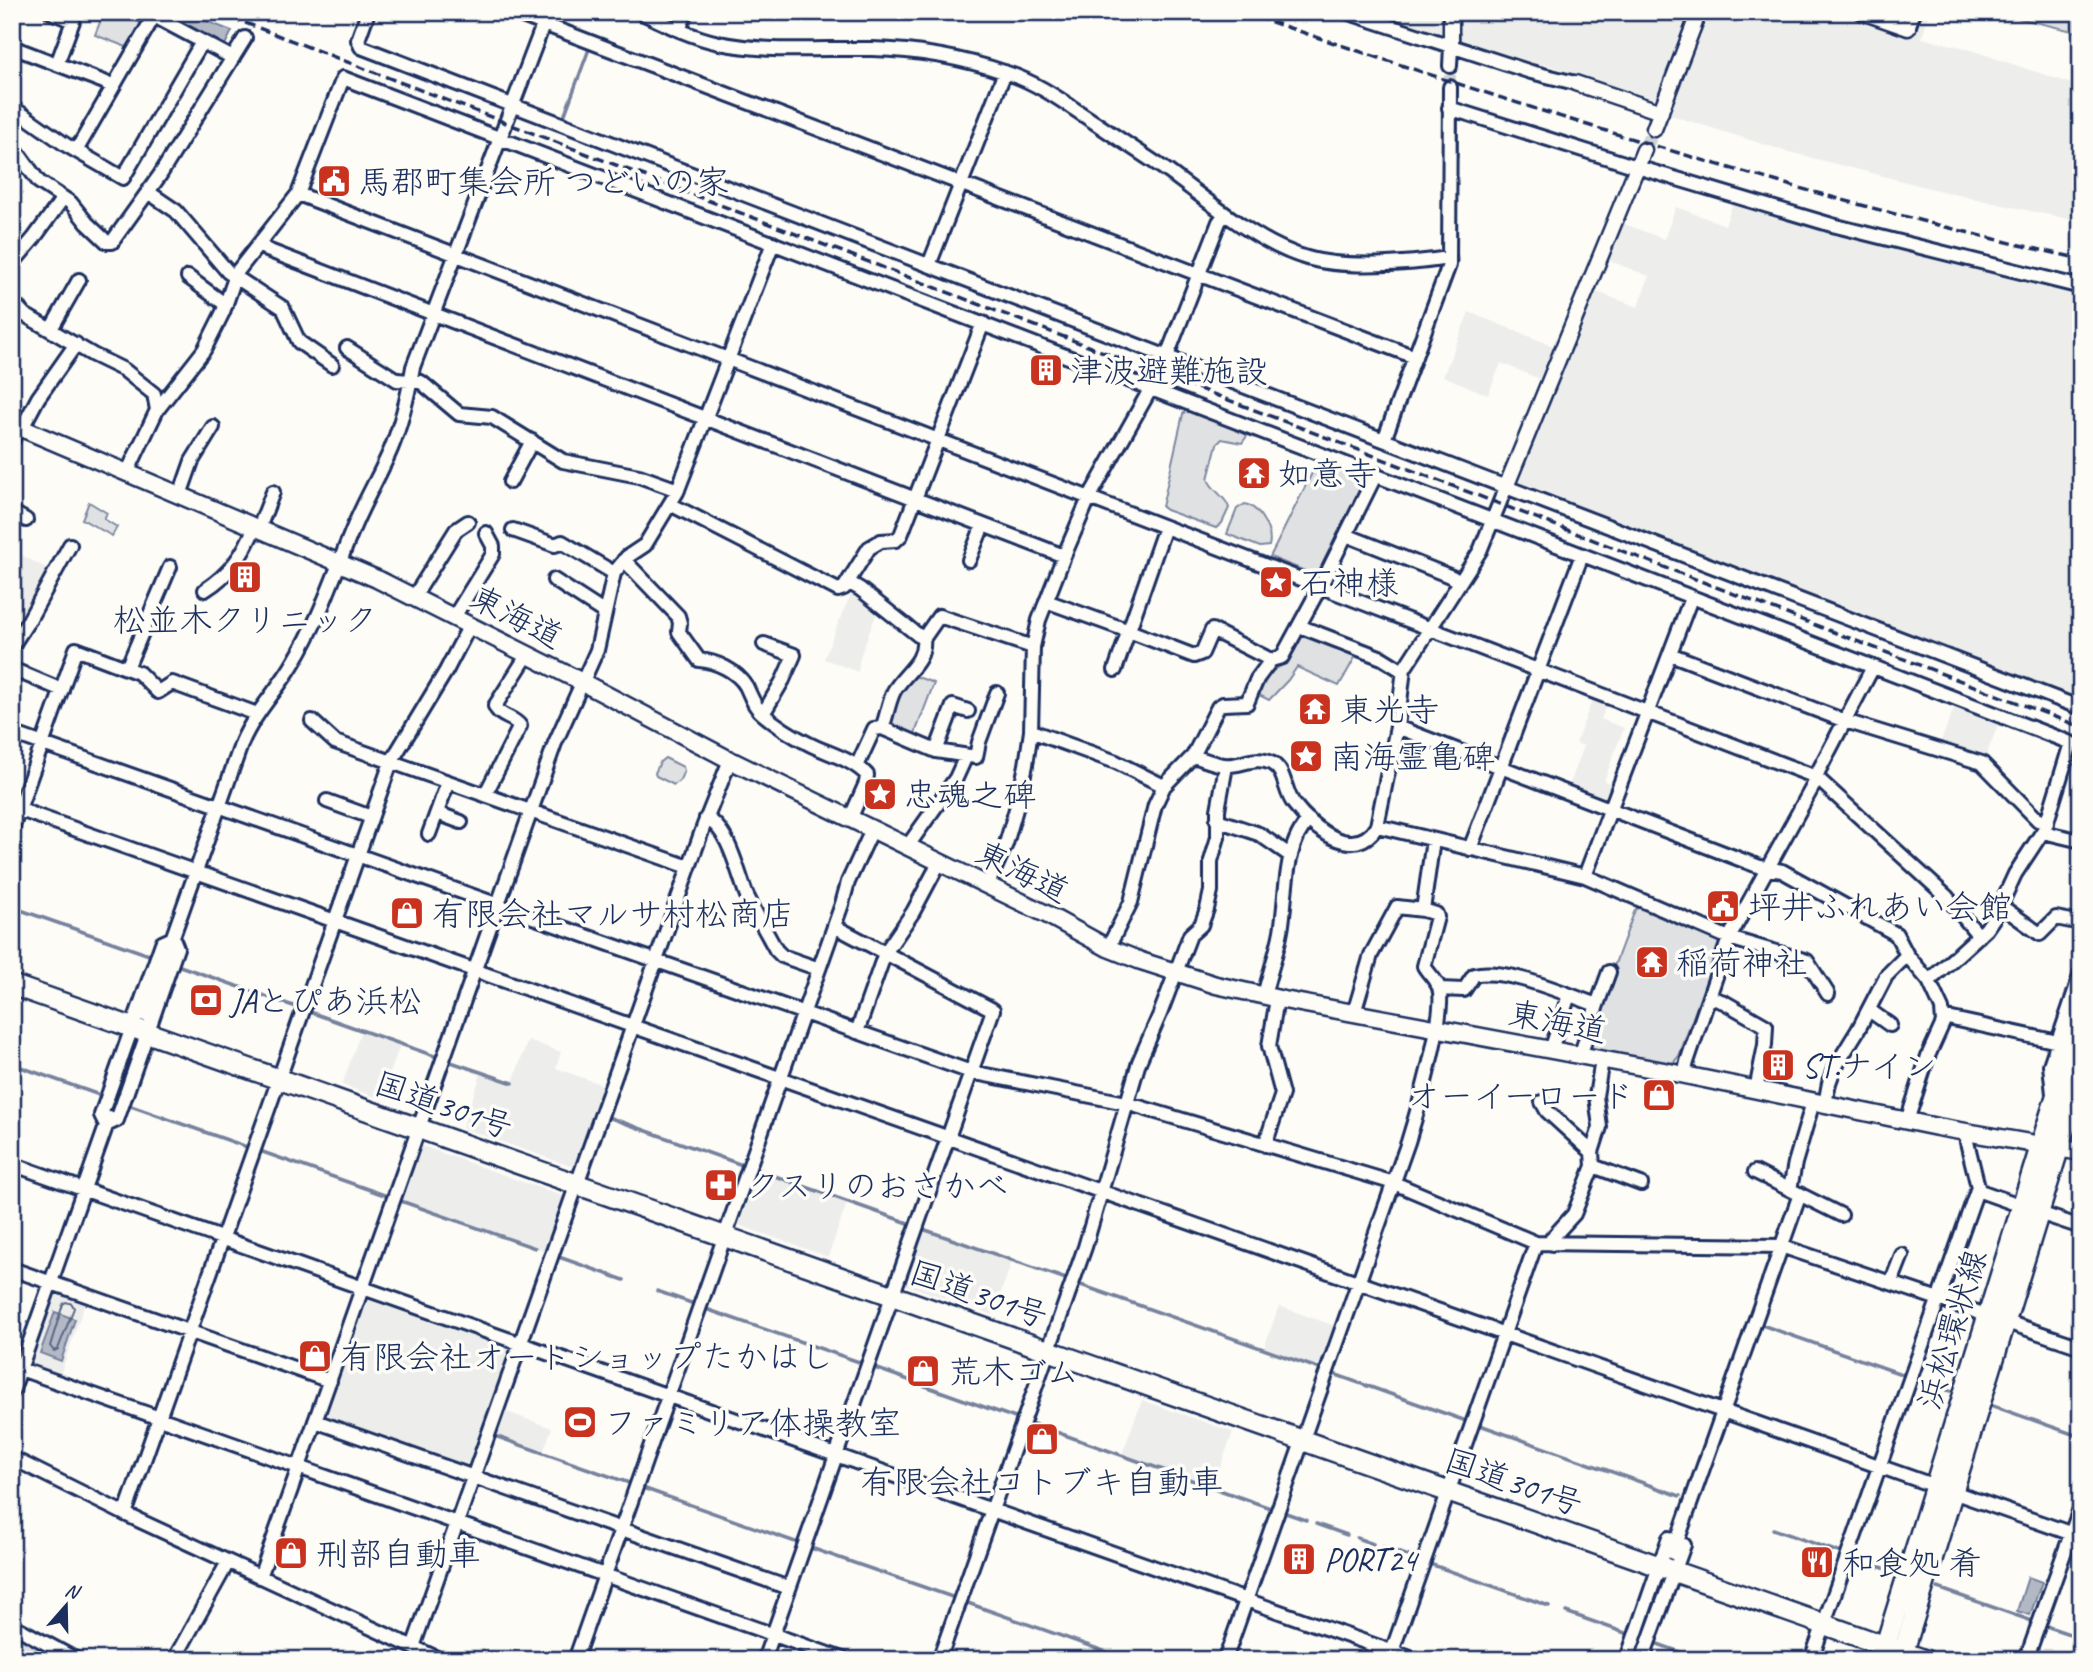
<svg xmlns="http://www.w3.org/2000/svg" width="2093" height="1672" viewBox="0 0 2093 1672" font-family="Caveat,'Klee One',sans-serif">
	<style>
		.built { fill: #edeeec }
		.green { fill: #e0e1e3; stroke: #7e88a0; stroke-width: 2 }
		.water { fill: #b3b8c5; stroke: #76819c; stroke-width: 2 }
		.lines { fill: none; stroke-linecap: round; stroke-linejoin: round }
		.shore { stroke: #586687; stroke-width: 2 }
		.stream { stroke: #76819c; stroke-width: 3.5 }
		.minor-tunnel { stroke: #d0d3d8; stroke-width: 12; stroke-dasharray: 12 6; stroke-linecap: butt }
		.tertiary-tunnel { stroke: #d0d3d8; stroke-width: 14; stroke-dasharray: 14 7; stroke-linecap: butt }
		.minor-casing { stroke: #1b2f5e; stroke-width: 18 }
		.tertiary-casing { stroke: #1b2f5e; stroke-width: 19 }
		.secondary-casing { stroke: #1b2f5e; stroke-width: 21 }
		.primary-casing { stroke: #1b2f5e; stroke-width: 24 }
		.trunk-casing { stroke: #1b2f5e; stroke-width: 24 }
		.minor { stroke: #fdfcf7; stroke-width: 12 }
		.tertiary { stroke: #fdfcf7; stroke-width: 14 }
		.secondary { stroke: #fdfcf7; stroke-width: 16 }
		.primary { stroke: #fdfcf7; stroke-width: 19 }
		.trunk { stroke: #fdfcf7; stroke-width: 19 }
		.rail { stroke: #1b2f5e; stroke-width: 3.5; stroke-dasharray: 10 5; stroke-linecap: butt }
		.labels { text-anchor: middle; stroke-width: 7; stroke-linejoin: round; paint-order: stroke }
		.poi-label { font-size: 33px; fill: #1b2f5e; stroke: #fdfcf7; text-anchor: start }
		.street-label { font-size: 33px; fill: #1b2f5e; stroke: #fdfcf7 }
	</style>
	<rect width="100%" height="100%" fill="#fdfcf7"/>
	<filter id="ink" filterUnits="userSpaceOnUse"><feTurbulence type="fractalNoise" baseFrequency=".0143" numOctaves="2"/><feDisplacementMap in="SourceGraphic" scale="14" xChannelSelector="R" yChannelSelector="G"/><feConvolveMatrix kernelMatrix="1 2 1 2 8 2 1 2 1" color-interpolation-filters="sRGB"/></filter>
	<g filter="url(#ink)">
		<path class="built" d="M1366,12H1444L1445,31L1438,36Z
			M1460,12H1692L1660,98L1657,100L1544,64L1533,66L1461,43Z
			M1706,12H1929L1922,38L1965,48L2081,87V222L1949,193L1785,151L1670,115L1668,112Z
			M1734,200L2081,290V701L2052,694L1514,487L1594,291L1638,307L1649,276L1607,260L1622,223L1664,239L1676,207L1725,225Z
			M1469,312L1556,347L1542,380L1501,363L1488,395L1443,376Z
			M12,550L50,570L17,631L12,629Z
			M854,589L879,607L860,657L858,672L824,659L843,611Z
			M1593,698L1607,704L1601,719L1624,728L1604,781L1614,785L1608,800L1603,802L1568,789L1584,746L1576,743Z
			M1956,703L2000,720L1984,761L1939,746Z
			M361,1031L400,1045L381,1099L342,1085Z
			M528,1040L561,1052L556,1068L608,1087L579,1169L462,1128L481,1074L512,1084Z
			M417,1144L568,1198L549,1252L398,1199Z
			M755,1170L847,1203L828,1257L736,1224Z
			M920,1229L1012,1261L993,1315L901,1283Z
			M56,1287L87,1298L59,1378L28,1367Z
			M365,1292L516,1346L471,1472L320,1419Z
			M1279,1306L1338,1327L1323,1369L1264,1348Z
			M1142,1400L1233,1432L1213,1487L1122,1454Z
			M501,1410L552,1428L543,1452L492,1434Z"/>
		<path class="green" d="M104,12H113L144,24L129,48L95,35Z
			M1993,12H2081V33L1997,13Z
			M1187,409L1242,430L1247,436L1242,443L1222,439L1217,444L1208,479C1212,491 1226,496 1229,508L1222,523L1216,528L1166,510L1162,507L1183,414Z
			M1319,459L1367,478L1319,573L1315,575L1270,557Z
			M89,502L107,513L104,519L117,527L112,536L82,519Z
			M1245,504C1259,507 1273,532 1269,546L1260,547L1227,534L1237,509Z
			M1304,633L1357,654L1339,686L1297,667L1288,680L1269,700L1259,695C1266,677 1270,669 1288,663Z
			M912,675L934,683L914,736L889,726L897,694Z
			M665,758L683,767L684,771L680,780L674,785L656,776L655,773L660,762Z
			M1641,906L1719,940V946L1679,1056L1674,1062L1666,1064L1591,1050L1586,1042L1635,910Z
			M12,1630L68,1660H31L12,1650Z"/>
		<path class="water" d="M159,12H183L232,31L224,47Z
			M55,1312L75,1319L61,1361L40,1353Z
			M2028,1577L2042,1582L2030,1615L2017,1611Z"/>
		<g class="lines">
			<path class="shore" d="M66,1302L72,1304L74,1308L58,1349L54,1351L50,1346L63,1304Z"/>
			<path class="stream" d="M495,12L533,27
				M628,12L638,17
				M550,33L953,188
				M1459,34V41
				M565,114L589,49
				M1455,164L1457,156V113
				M963,192L1192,279
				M1455,238L1457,262H1456
				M1201,282L1404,360
				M2074,740L2081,742
				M12,907L152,956
				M177,965L299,1008
				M307,1011L440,1058
				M448,1061L513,1083
				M12,1064L102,1096
				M128,1105L250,1148
				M605,1116L745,1166
				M257,1150L390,1197
				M755,1169L914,1225
				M398,1200L535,1248
				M920,1228L1066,1279
				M556,1256L624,1280
				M1078,1284L1323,1370
				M657,1291L697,1305
				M703,1308L865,1364
				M1759,1324L1907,1376
				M872,1367L1018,1419
				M1331,1373L1469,1422
				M1914,1378L1950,1391
				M1993,1406L2081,1437
				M12,1410L18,1392
				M1028,1422L1273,1509
				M1477,1424L1680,1496
				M492,1435L632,1484
				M640,1487L801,1544
				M2075,1505L2081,1489
				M1283,1512L1306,1520
				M1316,1524L1347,1535
				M1773,1529L1844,1554
				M1357,1538L1373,1544
				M808,1547L955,1598
				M1383,1547L1420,1560
				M1852,1557L1895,1572
				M1427,1563L1549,1606
				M1938,1588L2035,1622
				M965,1602L1129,1660
				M1566,1612L1631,1635
				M2043,1625L2081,1638
				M1655,1643L1702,1660"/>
			<path class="minor-tunnel" d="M1450,87V66
				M135,1045L142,1025
				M1662,1585L1673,1553"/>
			<path class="tertiary-tunnel" d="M1644,150L1654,129"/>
			<g class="minor-casing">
				<path id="minor" d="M51,12L73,21L57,64
					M368,12L358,40L361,47L2081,708
					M512,12L1415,357
					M640,12C665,24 691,37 719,43C769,53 821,48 872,49C918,50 963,58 1007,73C1039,83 1066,104 1094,122C1119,139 1144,155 1169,172C1210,202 1258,244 1307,258C1345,269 1410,264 1449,258
					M1346,12L1531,72L1575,83
					M1908,28L1914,12
					M679,30L686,12
					M12,47L104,82L113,87
					M1450,66L1451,46
					M12,107L66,145L123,178L202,42
					M1449,108L1637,167L1832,225L2081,287
					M12,148L18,153L39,182L71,203L87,223L107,242H112L160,175L245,38
					M76,151L154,16L233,58
					M148,192L176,211L228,272L283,308L299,342L332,365
					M298,194L1816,777L1947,897L1979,936
					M259,244L267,250L1064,556
					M12,264L34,238L63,198
					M929,265L1005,72
					M188,277L226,305
					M12,301L25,315L93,355L124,370L154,394L157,410
					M51,329L79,280
					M347,348L397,380L421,382L459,414L492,417L563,461L639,476L678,490
					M1167,356L1219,222L1225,214
					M22,428L38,398L76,344
					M1384,440L1449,265L1450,87
					M12,441L19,427
					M127,473L157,410L204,350L223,312L237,272L298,194L343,78L2071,743L2045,828L2015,874L1997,913L1986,929L1929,981
					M510,482L532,441
					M180,495L192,461L213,427
					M670,504L838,590L844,588L869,548L881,541L896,540L901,535L983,323
					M12,512L26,520
					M259,528L273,492
					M513,530L555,545L562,542L614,573
					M1346,535L1452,577L1460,582
					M624,560L678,616L680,623L679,632L699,660C716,661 737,671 746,686C751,696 754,707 763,714C777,726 793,736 809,744C829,754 852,759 867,775L866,783L850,819
					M969,560L983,525
					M554,580L605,613
					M848,582L860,589L923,639
					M205,590C230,574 244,554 255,526
					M414,597L456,530L468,522
					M1046,601L1129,631L1194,656L1202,653L1212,630L1271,660L1282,657L1320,587L1376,474
					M454,617L493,554V546L486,533
					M1299,626L1382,658L1403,671
					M12,646L29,620L70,545
					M1670,654L1845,721L1982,763L2038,820L2047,823
					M127,668L170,567
					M12,669L62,690
					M1115,670L1165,527
					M763,714L783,680L794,655L764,644
					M312,721L335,742L689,867
					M1397,727L1760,867L1782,871L1896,934L1907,955L1929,981L1942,1009L1943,1023L1928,1056L1907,1121
					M882,728C887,716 888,703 894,691C904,673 926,662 923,639L939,616L1033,647
					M1031,731L1116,762L1164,786
					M12,733L971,1072L1126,1103L1394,1183L1536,1243L1781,1246L2081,1347
					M936,751L953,706L968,711
					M1193,756C1203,759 1214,764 1224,765C1240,767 1255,755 1271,763C1286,770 1284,792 1294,804C1312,828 1355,863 1377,826L1397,727L1404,669L1480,551L1506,487
					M857,766L874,729L882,728L936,751L976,757L979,742L997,693
					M485,795L520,726C514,717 499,717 495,706L528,654
					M327,801L371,817
					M12,807L1935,1486
					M437,813L461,822
					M706,818C729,828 738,874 747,896C756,914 766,932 776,950L782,956L819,969
					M1217,820L1259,834L1291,856
					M1377,826L1585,876L1729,938L1807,961L1828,994
					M12,829L76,649L139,673L158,692L172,683L257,714
					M2043,832L2081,841
					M429,834L448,782
					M907,847L956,778L966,756
					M1470,849L1582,555
					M1585,876L1691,598
					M987,886L1006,844L1018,802L1026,765L1031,731L1033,647L1039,620L1064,556L1089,498L1151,388
					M2001,906L2040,934L2056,918L2081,923
					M173,938L177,948L117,1120L106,1125L101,1115L162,943Z
					M1108,948L1131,902L1155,805L1164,786L1193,756L1218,707L1223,704L1247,703L1257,679L1271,660
					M1440,989L1464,990L1474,975C1506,967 1565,994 1597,1005L1580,1056
					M1264,996C1269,974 1277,953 1281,931C1287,898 1283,845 1309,820
					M1709,997L1724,1002L1766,1026L1765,1045L1756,1090
					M1597,1005L1609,972
					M1869,1010L1890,1025
					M1354,1013L1371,955L1397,907L1423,910
					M145,1015L242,742C255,712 278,690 294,662C319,621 334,575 352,531C363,503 379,477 391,449C402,422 408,396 413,367L548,12
					M1943,1017L2058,1042
					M857,1032L885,953L913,912L939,863
					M1551,1050L1569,995
					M1684,1075L1687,1062L1729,938L1813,786L1819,770L1873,667
					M2053,1094L2050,1065L2081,973
					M1542,1102L1547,1111L1592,1152
					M1825,1104L1829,1083L1834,1069L1858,1030L1886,976L1907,955
					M1265,1145L1282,1094L1269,1046L1277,999
					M12,1164L1416,1660
					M1593,1166L1641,1184
					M1755,1172L1841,1215
					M1790,1189L1795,1163L1813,1102
					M1977,1190L2022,1206
					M2039,1213L2081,1227
					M1552,1244V1238L1574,1214L1593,1166L1592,1152L1600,1127L1596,1096L1602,1060
					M12,1269L330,1381
					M1891,1283L1902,1255
					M12,1366L845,1660
					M12,1392L109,1118
					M315,1421L789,1588
					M12,1458L125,1514L441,1660
					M1953,1492L2081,1537
					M125,1514L391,762L446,671L470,625
					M1673,1553L1800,1194
					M260,1577L555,743L597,650L614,573L627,557L645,545L677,492L773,243
					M12,1625L77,1660
					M413,1647L704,825L730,760
					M12,1654L24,1660
					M174,1660L228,1562
					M575,1660L842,904L848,882L872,830
					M764,1660L993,1010L834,926
					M939,1660L1085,1247L1139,1062L1160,1014L1190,935L1201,925L1207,909L1211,891V861L1218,837V810L1226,766
					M1225,1660L1408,1142C1416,1116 1447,1011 1439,988C1437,981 1428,973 1424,966L1437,917L1436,914L1423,910L1433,840
					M1389,1660L1536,1243
					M1631,1660L1629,1653L1669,1538
					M1642,1660L1684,1545
					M1811,1660L1978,1187L1967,1142L1969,1132
					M2026,1660L2081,1506"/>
			</g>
			<g class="tertiary-casing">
				<path id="tertiary" d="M1451,12V46
					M1862,12L1908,28
					M1575,83L1661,112
					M1654,129L1699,12
					M1506,487L1644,150"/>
			</g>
			<g class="secondary-casing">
				<path id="secondary" d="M12,424L377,579L576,679L730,760L1046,914L1108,948L1141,961L1216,985L1284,1000L1680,1074L1937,1127L2081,1152"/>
			</g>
			<g class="primary-casing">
				<path id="primary" d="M1881,1660L2081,1016
					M1901,1660L2081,1076"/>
			</g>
			<g class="trunk-casing">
				<path id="trunk" d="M12,985L1925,1660"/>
			</g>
			<use href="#minor" class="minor"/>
			<use href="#tertiary" class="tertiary"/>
			<use href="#secondary" class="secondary"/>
			<use href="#primary" class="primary"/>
			<use href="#trunk" class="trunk"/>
			<path class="rail" d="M217,12L2081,727
				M1242,12C1518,105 1796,196 2081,259"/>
		</g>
	</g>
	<defs>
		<g id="civic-square" transform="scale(1.75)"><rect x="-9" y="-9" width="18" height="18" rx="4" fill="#c8321e" stroke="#fdfcf7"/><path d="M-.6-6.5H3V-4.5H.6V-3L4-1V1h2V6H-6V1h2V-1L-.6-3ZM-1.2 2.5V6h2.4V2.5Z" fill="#fff"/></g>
		<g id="building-square" transform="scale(1.75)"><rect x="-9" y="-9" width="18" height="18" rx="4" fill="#c8321e" stroke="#fdfcf7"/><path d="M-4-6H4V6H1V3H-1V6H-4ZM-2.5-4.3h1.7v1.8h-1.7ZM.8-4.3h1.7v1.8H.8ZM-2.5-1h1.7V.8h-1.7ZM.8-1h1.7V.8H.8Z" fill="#fff"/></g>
		<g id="temple-square" transform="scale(1.75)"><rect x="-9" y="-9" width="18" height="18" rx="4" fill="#c8321e" stroke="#fdfcf7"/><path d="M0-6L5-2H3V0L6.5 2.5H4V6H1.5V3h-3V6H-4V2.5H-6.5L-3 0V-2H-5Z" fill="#fff"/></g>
		<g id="sight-square" transform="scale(1.75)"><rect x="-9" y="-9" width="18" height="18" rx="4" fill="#c8321e" stroke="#fdfcf7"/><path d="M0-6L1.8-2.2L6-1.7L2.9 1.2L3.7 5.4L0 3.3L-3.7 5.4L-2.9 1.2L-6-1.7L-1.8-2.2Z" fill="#fff"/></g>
		<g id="shop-square" transform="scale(1.75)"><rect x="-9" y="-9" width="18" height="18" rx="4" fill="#c8321e" stroke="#fdfcf7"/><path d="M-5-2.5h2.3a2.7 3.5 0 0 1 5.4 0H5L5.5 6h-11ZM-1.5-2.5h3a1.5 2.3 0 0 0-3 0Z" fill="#fff"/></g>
		<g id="bank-square" transform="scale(1.75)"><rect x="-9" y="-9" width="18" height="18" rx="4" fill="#c8321e" stroke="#fdfcf7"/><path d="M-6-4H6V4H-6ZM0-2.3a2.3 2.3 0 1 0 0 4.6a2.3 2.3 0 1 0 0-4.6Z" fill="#fff"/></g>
		<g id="pharmacy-square" transform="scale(1.75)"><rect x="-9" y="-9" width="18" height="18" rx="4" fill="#c8321e" stroke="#fdfcf7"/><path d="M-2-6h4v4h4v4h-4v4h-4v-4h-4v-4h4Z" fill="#fff"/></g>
		<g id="stadium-square" transform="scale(1.75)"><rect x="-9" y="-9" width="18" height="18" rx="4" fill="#c8321e" stroke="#fdfcf7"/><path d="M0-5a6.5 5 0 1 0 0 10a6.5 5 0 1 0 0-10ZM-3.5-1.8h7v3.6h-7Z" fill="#fff"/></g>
		<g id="restaurant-square" transform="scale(1.75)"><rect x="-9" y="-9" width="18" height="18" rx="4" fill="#c8321e" stroke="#fdfcf7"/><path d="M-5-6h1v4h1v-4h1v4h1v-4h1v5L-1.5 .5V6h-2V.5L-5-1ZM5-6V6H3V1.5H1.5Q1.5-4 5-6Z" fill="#fff"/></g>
	</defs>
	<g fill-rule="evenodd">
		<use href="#civic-square" x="334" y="181"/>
		<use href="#building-square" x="1046" y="370"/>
		<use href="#temple-square" x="1254" y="473"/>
		<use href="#building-square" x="245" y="577"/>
		<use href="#sight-square" x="1276" y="582"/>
		<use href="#temple-square" x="1315" y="709"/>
		<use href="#sight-square" x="1306" y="756"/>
		<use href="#sight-square" x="880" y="794"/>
		<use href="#civic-square" x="1723" y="906"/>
		<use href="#shop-square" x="407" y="913"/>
		<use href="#temple-square" x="1652" y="962"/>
		<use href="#bank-square" x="206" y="1000"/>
		<use href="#building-square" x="1778" y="1065"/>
		<use href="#shop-square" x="1659" y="1095"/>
		<use href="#pharmacy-square" x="721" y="1185"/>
		<use href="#shop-square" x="315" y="1356"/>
		<use href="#shop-square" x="923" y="1371"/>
		<use href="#stadium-square" x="580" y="1422"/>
		<use href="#shop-square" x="1042" y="1439"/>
		<use href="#shop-square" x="291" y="1553"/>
		<use href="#building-square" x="1299" y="1559"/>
		<use href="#restaurant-square" x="1817" y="1562"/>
	</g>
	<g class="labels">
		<g class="poi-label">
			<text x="358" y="193">馬郡町集会所 つどいの家</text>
			<text x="1070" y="382">津波避難施設</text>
			<text x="1278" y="485">如意寺</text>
			<text x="1300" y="594">石神様</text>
			<text x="245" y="631" text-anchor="middle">松並木クリニック</text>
			<text x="1340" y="721">東光寺</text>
			<text x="1330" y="768">南海霊亀碑</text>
			<text x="904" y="806">忠魂之碑</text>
			<text x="1748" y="918">坪井ふれあい会館</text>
			<text x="432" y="925">有限会社マルサ村松商店</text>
			<text x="1676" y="974">稲荷神社</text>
			<text x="230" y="1012">JAとぴあ浜松</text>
			<text x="1802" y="1077">ST.ナイン</text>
			<text x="1634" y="1107" text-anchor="end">オーイーロード</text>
			<text x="746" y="1197">クスリのおさかべ</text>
			<text x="340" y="1368">有限会社オートショップたかはし</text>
			<text x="948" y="1383">荒木ゴム</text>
			<text x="604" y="1434">ファミリア体操教室</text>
			<text x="1042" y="1493" text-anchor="middle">有限会社コトブキ自動車</text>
			<text x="316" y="1565">刑部自動車</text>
			<text x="1324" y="1571">PORT24</text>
			<text x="1842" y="1574">和食処 肴</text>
		</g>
		<g class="street-label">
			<text transform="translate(517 616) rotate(27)" y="12">東海道</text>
			<text transform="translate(1023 871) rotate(26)" y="12">東海道</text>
			<text transform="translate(1558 1021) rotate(11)" y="12">東海道</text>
			<text transform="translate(444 1104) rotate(19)" y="12">国道301号</text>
			<text transform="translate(979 1293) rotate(19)" y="12">国道301号</text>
			<text transform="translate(1951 1329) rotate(-73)" y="12">浜松環状線</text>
			<text transform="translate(1514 1481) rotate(19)" y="12">国道301号</text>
		</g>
	</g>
	<rect width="2093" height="1672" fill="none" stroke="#fdfcf7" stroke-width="42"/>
	<rect x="21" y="21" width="2051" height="1630" fill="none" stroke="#1b2f5e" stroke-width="2.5" filter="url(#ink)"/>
	<g transform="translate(66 1606) rotate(20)" stroke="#fdfcf7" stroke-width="5" paint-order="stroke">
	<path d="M0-5L12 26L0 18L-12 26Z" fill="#1b2f5e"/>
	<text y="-10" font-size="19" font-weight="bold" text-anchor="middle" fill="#1b2f5e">N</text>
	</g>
</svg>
